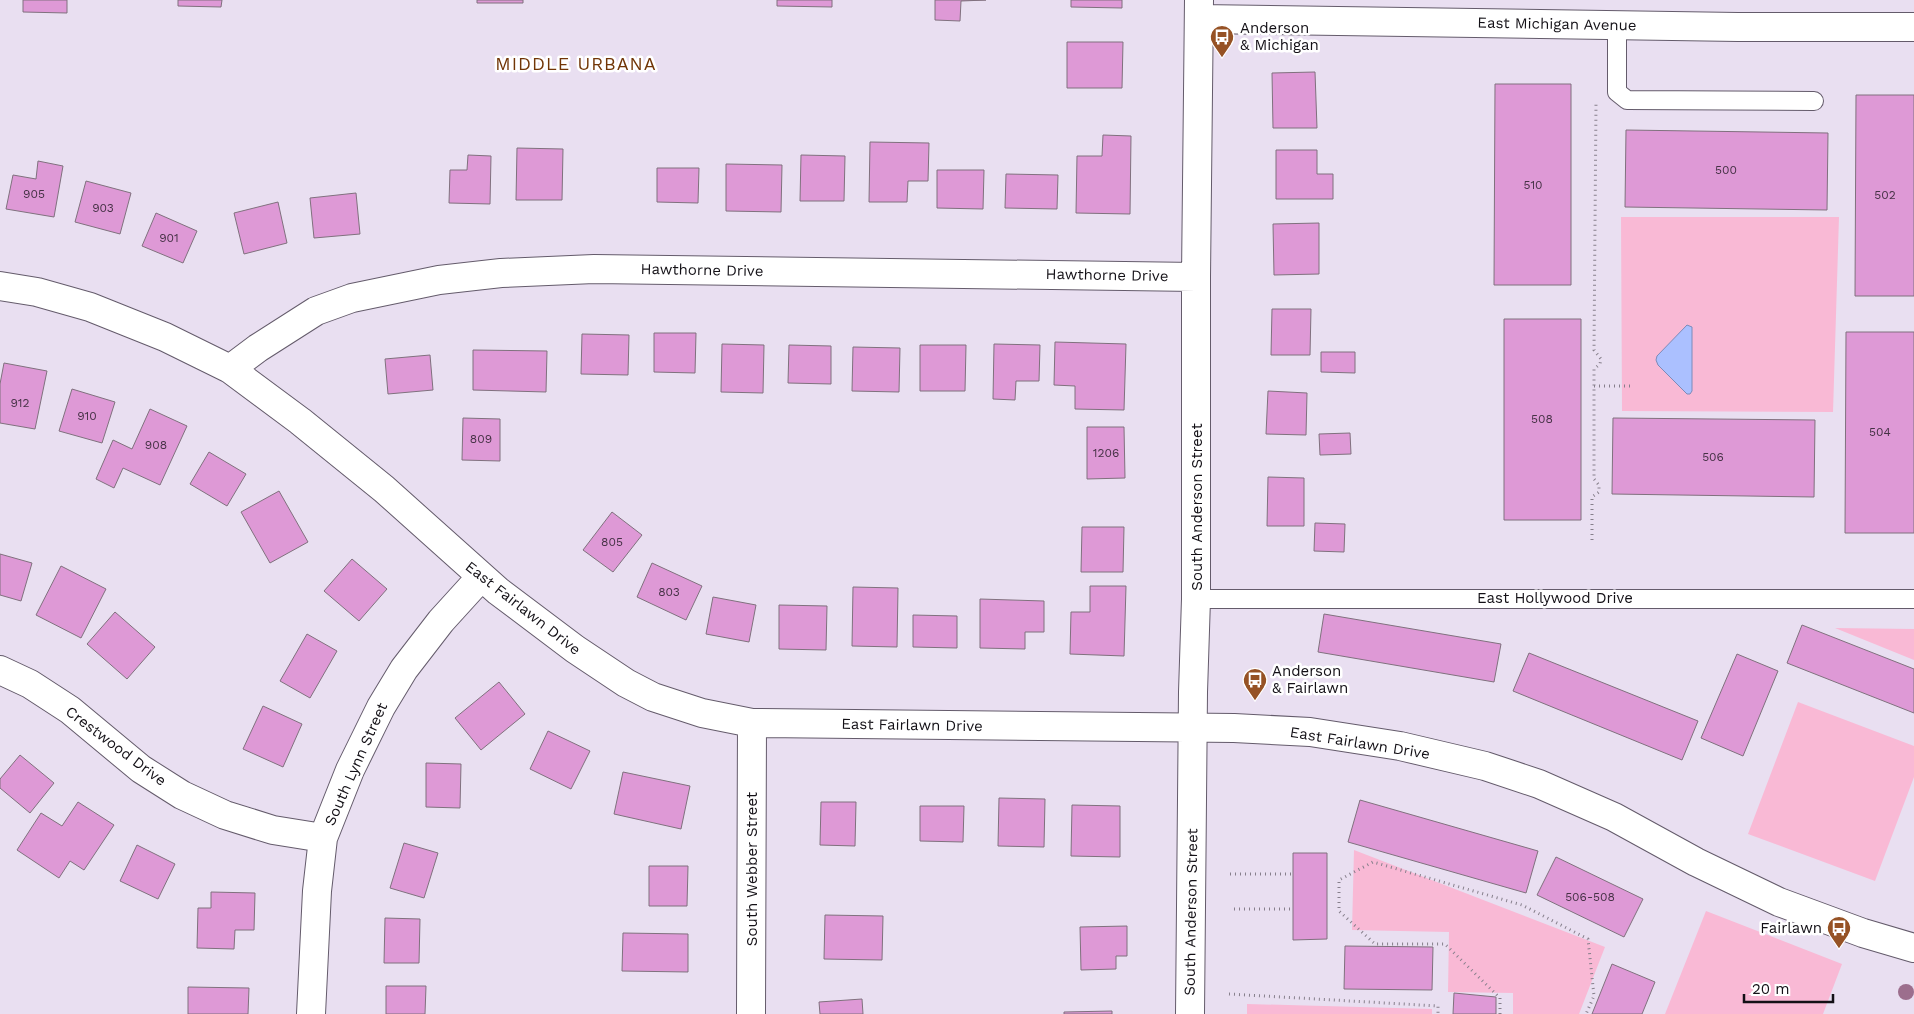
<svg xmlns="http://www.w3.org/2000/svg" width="1914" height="1014" viewBox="0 0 1914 1014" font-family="'Work Sans',sans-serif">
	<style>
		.green { fill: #f9b9d5 }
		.water { fill: #abc0ff; stroke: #7d8bb9 }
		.building { fill: #de99d6; stroke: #80717e }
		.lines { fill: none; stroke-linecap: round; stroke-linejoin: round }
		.lane-casing { stroke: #645b6b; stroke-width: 20 }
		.street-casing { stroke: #645b6b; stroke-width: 30 }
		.path { stroke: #867f8b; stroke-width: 3; stroke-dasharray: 1 4; stroke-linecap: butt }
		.lane { stroke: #fff; stroke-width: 18 }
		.street { stroke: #fff; stroke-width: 28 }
		.tree { fill: #9c6e8d }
		.labels { text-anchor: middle; stroke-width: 5; stroke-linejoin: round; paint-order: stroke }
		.number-label { font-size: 12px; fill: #463246 }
		.street-label { font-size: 15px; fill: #131016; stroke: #fff }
		.poi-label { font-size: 15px; fill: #131016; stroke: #fff; text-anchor: start }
		.quarter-label { font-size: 18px; letter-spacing: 1px; fill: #713506; stroke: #fff }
	</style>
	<rect width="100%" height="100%" fill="#e9dff1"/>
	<path class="green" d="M1621,217H1839L1833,412L1622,411Z
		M1835,628L1914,629V660Z
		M1798,702L1914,746V777L1875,881L1748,834Z
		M1354,850L1605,947L1579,1014H1513V993L1448,992L1449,932L1352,930Z
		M1706,911L1842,964L1823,1014H1665Z
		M1247,1004L1432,1009V1014H1247Z"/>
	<path class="water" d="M1687,325L1692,327V391L1690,394H1687L1658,365L1656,360L1657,356Z"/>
	<path class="building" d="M23,0H67V13L23,12Z
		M178,0H222L221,7L178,6Z
		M477,0H523V3H477Z
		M777,0H832V7L777,6Z
		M935,0H986L961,1L960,21L935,20Z
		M1071,0H1122V8L1071,7Z
		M1067,42H1123L1122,88H1067Z
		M1315,72L1317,128H1273L1272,73Z
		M1495,84H1571V285H1494Z
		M1856,95H1914V296H1855Z
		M1626,130L1828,133L1827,210L1625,207Z
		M1103,135L1131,136L1130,214L1076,213L1077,156H1102Z
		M870,142L929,143L928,181H908L907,202H869Z
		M517,148L563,149L562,200H516Z
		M1276,150H1317V174H1333V199H1276Z
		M468,155L491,156L490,204L449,203L450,170H467Z
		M801,155L845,156L844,201H800Z
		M38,161L63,166L54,217L6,209L13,175L36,179Z
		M726,164L782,165L781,212L726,211Z
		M657,168H699L698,203L657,202Z
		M937,170H984L983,209L937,208Z
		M1006,174L1058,175L1057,209L1005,208Z
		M86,181L131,193L120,234L75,222Z
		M356,193L360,234L314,238L310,198Z
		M278,202L287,243L244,254L234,213Z
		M156,213L197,231L183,263L142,246Z
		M1319,223V274L1274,275L1273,224Z
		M1272,309H1311L1310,355H1271Z
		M1504,319H1581V520H1504Z
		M1846,332H1914V533H1845Z
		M654,333H696L695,373L654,372Z
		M582,334L629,335L628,375L581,374Z
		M1055,342L1126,344L1124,410L1075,409V386L1054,385Z
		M722,344L764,345L763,393L721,392Z
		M994,344L1040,345L1039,381H1016L1015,400L993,399Z
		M789,345L831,346V384L788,383Z
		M920,345H966L965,391H920Z
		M853,347L900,348L899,392L852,391Z
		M473,350L547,351L546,392L473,390Z
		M1321,352H1355V373L1321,372Z
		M430,355L433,390L388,394L385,359Z
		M4,363L47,371L35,429L0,423V384Z
		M72,389L115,402L102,443L59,431Z
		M1268,391L1307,393L1306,435L1266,434Z
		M150,409L187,426L160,485L123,468L114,488L96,479L113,440L132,449Z
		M463,418L500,419V461L462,460Z
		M1613,418L1815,420L1814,497L1612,494Z
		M1087,427H1124L1125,478L1087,479Z
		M1350,433L1351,454L1320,455L1319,434Z
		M209,452L246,474L227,506L190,484Z
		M1268,477L1304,478V526H1267Z
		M279,491L308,542L270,563L241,512Z
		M612,512L642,535L613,572L583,550Z
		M1315,523L1345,524L1344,552L1314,551Z
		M1082,527H1124L1123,572H1081Z
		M0,554L32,563L21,601L0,595Z
		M352,559L387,589L359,621L324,591Z
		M652,563L702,586L686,620L637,597Z
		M61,566L106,589L81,638L36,615Z
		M1090,586H1126L1124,656L1070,654L1071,612H1090Z
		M853,587L898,588L897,647L852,646Z
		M713,597L756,605L749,642L706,634Z
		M980,599L1044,601V632H1025V649L980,648Z
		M779,605L827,606L826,650L779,649Z
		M115,612L155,647L127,679L87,644Z
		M1324,614L1501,644L1494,682L1318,652Z
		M913,615L957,616V648L913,647Z
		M1802,625L1914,669V713L1787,663Z
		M307,634L337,651L310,698L280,681Z
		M1529,653L1698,721L1682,760L1513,691Z
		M1737,654L1778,671L1743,756L1701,738Z
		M499,682L525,714L481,750L455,718Z
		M263,706L302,724L283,767L243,749Z
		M548,731L590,751L571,789L530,769Z
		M20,755L54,783L30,813L0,788V779Z
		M426,763L461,764L460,808L426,807Z
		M623,772L690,786L681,829L614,814Z
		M999,798L1045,799L1044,847L998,846Z
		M1360,800L1538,851L1526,893L1348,842Z
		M78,802L114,825L84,870L70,861L59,878L17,850L41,813L62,826Z
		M821,802H856L855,846L820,845Z
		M1072,805L1120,806V857L1071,856Z
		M920,806H964L963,842L920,841Z
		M404,843L438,853L424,898L390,888Z
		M137,845L175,864L158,899L120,881Z
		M1293,853H1327V939L1293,940Z
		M1556,857L1643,899L1624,937L1537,895Z
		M649,866H688L687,906H649Z
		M211,892L255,893L254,930H235L234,949L197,948L198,908H211Z
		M825,915L883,916L882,960L824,959Z
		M385,918L420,919L419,963H384Z
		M1127,926V956H1116V969L1081,970L1080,927Z
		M623,933L688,934V972L622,971Z
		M1345,946L1433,947L1432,990L1344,989Z
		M1612,964L1655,982L1642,1014H1592Z
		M386,986H426L425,1014H386Z
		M188,987L249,988L248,1014H188Z
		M1454,993L1496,997V1014H1453Z
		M862,999L863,1014H820L819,1002Z
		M1112,1011V1014H1064V1012Z"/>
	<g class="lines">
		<g class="lane-casing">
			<path id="lane" d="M1617,25V92L1627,100L1814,101
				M1196,599H1914"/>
		</g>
		<g class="street-casing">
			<path id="street" d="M1199,19L1738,27H1914
				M0,286L37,292L90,307L165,337L230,369L300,421L384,489L498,591L575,649L626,683L653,697L702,713L752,723L1234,728L1310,732L1400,746L1485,766L1539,784L1614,817L1696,862L1779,902L1863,933L1914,948
				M230,369L258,348L316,311L352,298L439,280L501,273L594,269L1196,277
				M0,670L30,684L70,710L141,769L182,795L225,815L273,830L323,838
				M311,1014L317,891L323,838L350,770L381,707L404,669L441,621L481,577
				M751,1014L752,723
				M1190,1014L1193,692L1196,599V277L1199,0"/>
		</g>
		<path class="path" d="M1594,386H1633
			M1592,540V497L1599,492V485L1594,479V369L1600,364L1601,359L1594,350L1596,103
			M1230,874H1293
			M1234,909H1293
			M1229,994L1438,1006V1014
			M1500,1014V998L1445,944H1375L1339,911V880L1373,862L1522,905L1588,939L1594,996L1586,1014"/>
		<use href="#lane" class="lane"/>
		<use href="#street" class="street"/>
	</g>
	<circle class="tree" cx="1906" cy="992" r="8"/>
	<defs>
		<g id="bus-pin" transform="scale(1.25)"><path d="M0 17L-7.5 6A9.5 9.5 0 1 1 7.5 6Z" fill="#965225" stroke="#fff"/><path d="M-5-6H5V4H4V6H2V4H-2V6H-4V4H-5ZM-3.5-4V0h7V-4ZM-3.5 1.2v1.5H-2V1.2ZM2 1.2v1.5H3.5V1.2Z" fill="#fff"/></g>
	</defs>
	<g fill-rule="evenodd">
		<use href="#bus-pin" x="1222" y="37"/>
		<use href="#bus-pin" x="1255" y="680"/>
		<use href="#bus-pin" x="1839" y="928"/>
	</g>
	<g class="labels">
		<g class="number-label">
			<text x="1726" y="174">500</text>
			<text x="1533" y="189">510</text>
			<text x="34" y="198">905</text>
			<text x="1885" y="199">502</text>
			<text x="103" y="212">903</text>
			<text x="169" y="242">901</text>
			<text x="20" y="407">912</text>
			<text x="87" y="420">910</text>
			<text x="1542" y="423">508</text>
			<text x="1880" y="436">504</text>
			<text x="481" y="443">809</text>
			<text x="156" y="449">908</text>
			<text x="1106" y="457">1206</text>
			<text x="1713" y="461">506</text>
			<text x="612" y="546">805</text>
			<text x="669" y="596">803</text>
			<text x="1590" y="901">506-508</text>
		</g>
		<g class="street-label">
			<text transform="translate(1557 24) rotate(1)" y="5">East Michigan Avenue</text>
			<text transform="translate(702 270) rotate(1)" y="5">Hawthorne Drive</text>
			<text transform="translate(1107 275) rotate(1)" y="5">Hawthorne Drive</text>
			<text transform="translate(1197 507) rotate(-90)" y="5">South Anderson Street</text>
			<text x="1555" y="603">East Hollywood Drive</text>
			<text transform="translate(523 608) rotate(38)" y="5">East Fairlawn Drive</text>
			<text transform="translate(912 725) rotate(1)" y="5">East Fairlawn Drive</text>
			<text transform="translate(1360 743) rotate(9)" y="5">East Fairlawn Drive</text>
			<text transform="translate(116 746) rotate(37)" y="5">Crestwood Drive</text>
			<text transform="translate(356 764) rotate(-66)" y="5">South Lynn Street</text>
			<text transform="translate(752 869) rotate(-90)" y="5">South Webber Street</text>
			<text transform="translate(1191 912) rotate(-89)" y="5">South Anderson Street</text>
		</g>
		<g class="poi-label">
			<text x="1240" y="33">Anderson<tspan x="1240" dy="17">&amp; Michigan</tspan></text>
			<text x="1272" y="676">Anderson<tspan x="1272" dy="17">&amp; Fairlawn</tspan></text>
			<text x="1822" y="933" text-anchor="end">Fairlawn</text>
		</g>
		<g class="quarter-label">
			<text x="576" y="70">MIDDLE URBANA</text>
		</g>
	</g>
	<path d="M1744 994v8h89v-8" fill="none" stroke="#131016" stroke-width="2.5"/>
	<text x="1752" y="994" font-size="15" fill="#131016" stroke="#ffffff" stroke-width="4" paint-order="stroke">20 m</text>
</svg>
